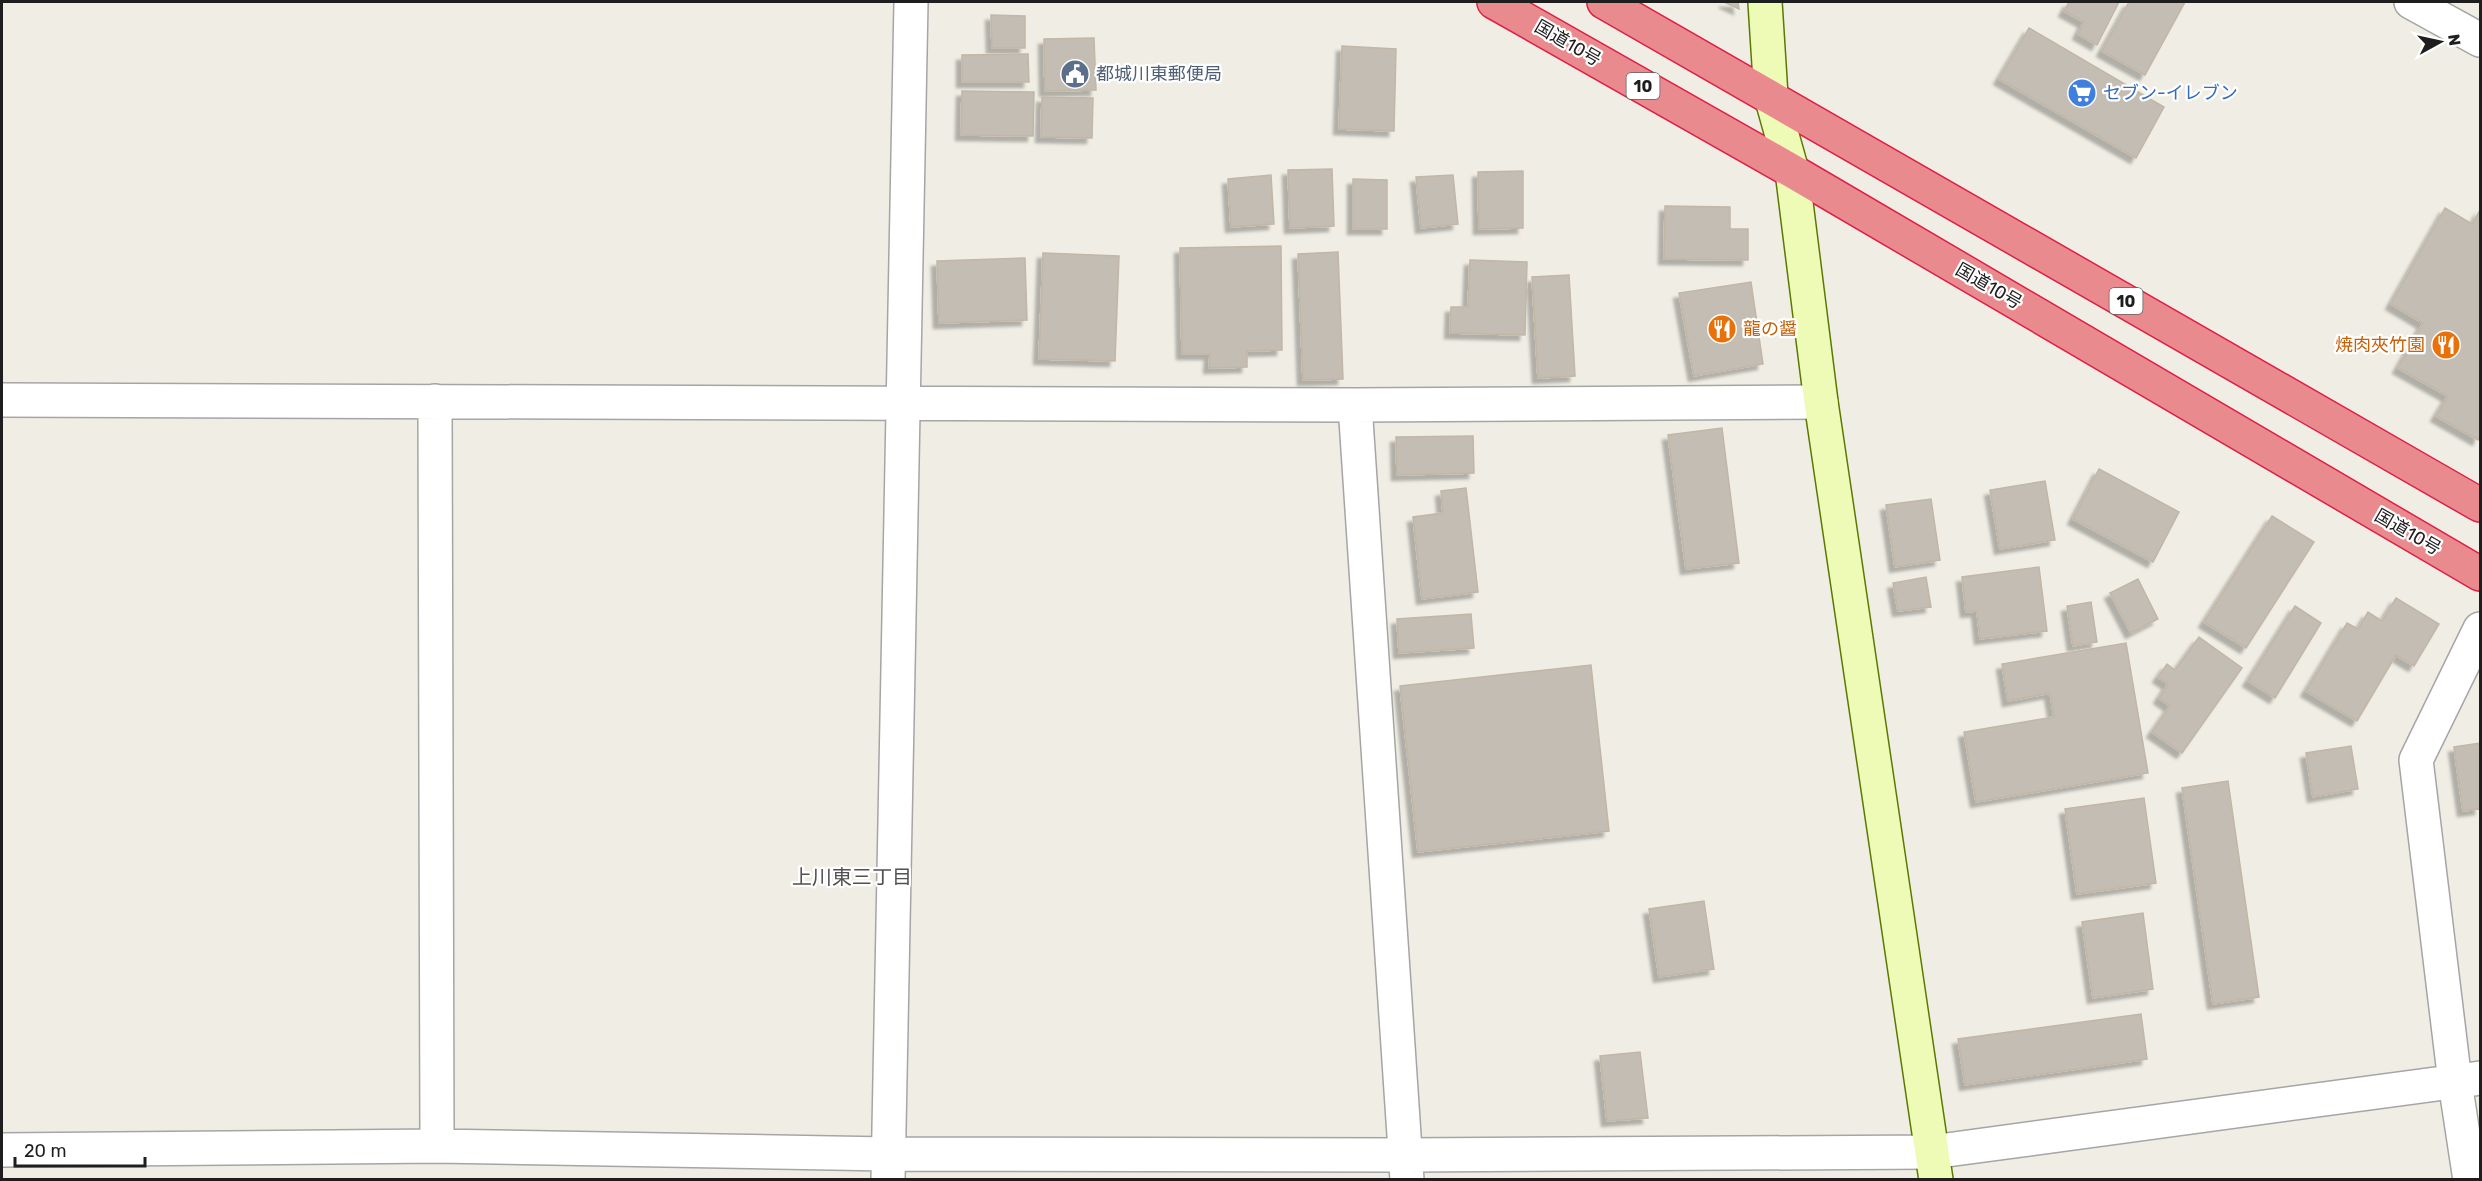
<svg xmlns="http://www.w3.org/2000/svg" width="2482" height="1181" viewBox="0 0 2482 1181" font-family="Rubik,'Noto Sans JP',sans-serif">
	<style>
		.building { fill: #c4bdb3; stroke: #c2b6a6; stroke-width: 1.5; filter: url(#shadow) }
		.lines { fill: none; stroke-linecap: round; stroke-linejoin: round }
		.street-casing { stroke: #a5a5a5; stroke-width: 36 }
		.secondary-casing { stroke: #5b7901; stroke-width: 36 }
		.highway-casing { stroke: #e01f45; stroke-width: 36 }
		.street { stroke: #fff; stroke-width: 33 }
		.secondary { stroke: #eefbb7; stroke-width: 33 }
		.highway { stroke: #e98a8e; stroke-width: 33 }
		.labels { text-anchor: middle; stroke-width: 4.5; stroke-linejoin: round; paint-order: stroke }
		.shield { fill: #fff; stroke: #626262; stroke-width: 1.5 }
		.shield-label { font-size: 16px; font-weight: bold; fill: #1e1e1e }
		.street-label { font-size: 18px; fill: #1e1e1e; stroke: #fff }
		.service-label { font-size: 18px; fill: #4e5e75; stroke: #fff; text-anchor: start }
		.shop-label { font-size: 18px; fill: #366cbe; stroke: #fff; text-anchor: start }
		.food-label { font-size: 18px; fill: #c56008; stroke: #fff; text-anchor: start }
		.neighbourhood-label { font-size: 20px; fill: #515151; stroke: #fff }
	</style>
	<defs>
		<filter id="shadow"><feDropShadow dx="-5.5" dy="5.5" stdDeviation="1.5" flood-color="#0004"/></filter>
	</defs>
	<rect width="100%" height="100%" fill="#f0eee4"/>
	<path class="building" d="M1724,2H1738L1739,9Z
		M2069,2H2119L2097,45L2078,34L2084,22L2064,11Z
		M2129,2H2185L2145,75L2102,51Z
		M991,15L1025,16V48H992Z
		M2029,28L2164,107L2136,158L1999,79Z
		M1094,38L1096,90L1045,91L1044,39Z
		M1342,46L1396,49L1394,131L1339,129Z
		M1028,54L1029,82H962V55Z
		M962,91L1034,92L1033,136L961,135Z
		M1042,97L1093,98L1092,138L1041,137Z
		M1332,169L1334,226L1290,228L1288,170Z
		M1523,171V228L1479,229L1478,172Z
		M1271,175L1274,224L1231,227L1228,179Z
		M1453,175L1458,224L1421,228L1416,177Z
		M1353,179L1387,180V229H1353Z
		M1665,206L1730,207V229H1748V260L1664,259Z
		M2445,208L2472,224L2480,210V435L2478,440L2436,416L2448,396L2398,368L2423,323L2391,304Z
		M1281,246L1282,350L1247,351V367L1209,368L1210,354H1182L1180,248Z
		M1338,252L1343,379L1303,380L1298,254Z
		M1043,253L1119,256L1115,361L1039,359Z
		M1025,258L1027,320L939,323L937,261Z
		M1470,260L1527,262L1525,335L1450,333L1451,307H1468Z
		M1569,275L1575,376L1538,378L1532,277Z
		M1751,282L1763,364L1694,376L1679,293Z
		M1722,428L1739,563L1686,569L1668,435Z
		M1473,436L1474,473L1397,475L1396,437Z
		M2099,469L2179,512L2153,562L2073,519Z
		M2045,481L2055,540L2000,549L1990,490Z
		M1466,488L1478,592L1422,599L1413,517L1443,513L1441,491Z
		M1931,499L1940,560L1895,567L1886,505Z
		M2272,516L2314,542L2246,648L2204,622Z
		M2039,567L2047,631L1980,639L1977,611L1966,612L1962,577Z
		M1926,577L1931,607L1898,611L1893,583Z
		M2138,579L2158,619L2131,633L2110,593Z
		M2396,598L2439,624L2414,666L2396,655L2357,721L2306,691L2347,623L2358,629L2368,612L2382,621Z
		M2091,602L2097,642L2073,646L2067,606Z
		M2295,606L2321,623L2275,698L2248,681Z
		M1471,614L1474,648L1399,653L1397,619Z
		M2199,637L2242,668L2182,753L2152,732L2170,706L2159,698L2168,684L2158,677L2167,664L2175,670Z
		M2126,643L2148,773L1976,802L1964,732L2054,717L2050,693L2008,701L2002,664Z
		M1591,665L1609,831L1418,852L1400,686Z
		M2480,743V809L2463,811L2454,747Z
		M2351,746L2358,789L2313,797L2306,753Z
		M2228,781L2259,997L2213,1004L2182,788Z
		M2144,798L2156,883L2077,894L2065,809Z
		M1704,901L1714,969L1659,977L1649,909Z
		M2143,913L2153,989L2093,998L2082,922Z
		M2141,1014L2147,1059L1965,1085L1958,1039Z
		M1640,1052L1648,1118L1607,1121L1600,1056Z"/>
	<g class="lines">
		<g class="street-casing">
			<path id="street" d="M2411,2L2480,40
				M2,400L1355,405L1821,402
				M435,401L437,1146
				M1355,405L1407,1180
				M2,1150L437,1146L888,1154L1405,1155L1932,1152L2480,1078
				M888,1180L911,2
				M2470,1180L2455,1082L2416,760L2480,629"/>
		</g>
		<g class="secondary-casing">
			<path id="secondary" d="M1765,2L1771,96L1792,171L1821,402L1936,1180"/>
		</g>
		<g class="highway-casing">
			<path id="highway" d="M1494,2L1792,171L2480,574
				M1604,2L2480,505"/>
		</g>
		<use href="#street" class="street"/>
		<use href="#secondary" class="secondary"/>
		<use href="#highway" class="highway"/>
	</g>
	<defs>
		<g id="civic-disc" transform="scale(1.5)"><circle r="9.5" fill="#5c6f8a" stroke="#fff"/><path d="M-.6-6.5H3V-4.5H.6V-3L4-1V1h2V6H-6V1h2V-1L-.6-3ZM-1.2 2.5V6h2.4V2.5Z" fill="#fff"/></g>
		<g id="supermarket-disc" transform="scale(1.5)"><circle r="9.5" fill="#3f7fe0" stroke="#fff"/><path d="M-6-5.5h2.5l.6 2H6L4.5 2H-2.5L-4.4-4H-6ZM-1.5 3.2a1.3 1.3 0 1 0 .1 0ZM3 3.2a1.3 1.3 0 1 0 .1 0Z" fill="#fff"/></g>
		<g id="restaurant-disc" transform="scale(1.5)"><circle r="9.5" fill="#e8710a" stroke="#fff"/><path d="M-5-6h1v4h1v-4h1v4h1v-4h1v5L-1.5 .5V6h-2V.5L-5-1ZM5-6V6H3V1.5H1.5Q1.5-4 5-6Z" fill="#fff"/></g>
	</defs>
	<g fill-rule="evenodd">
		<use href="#civic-disc" x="1075" y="74"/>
		<use href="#supermarket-disc" x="2082" y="93"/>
		<use href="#restaurant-disc" x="1722" y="329"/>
		<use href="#restaurant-disc" x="2446" y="345"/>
	</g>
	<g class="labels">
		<g class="shield">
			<rect x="1626.5" y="73" width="33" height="26" rx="4.5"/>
			<rect x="2109.5" y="288" width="33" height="26" rx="4.5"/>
		</g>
		<g class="shield-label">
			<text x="1643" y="92">10</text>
			<text x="2126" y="307">10</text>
		</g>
		<g class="street-label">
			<text transform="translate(1568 43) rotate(30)" y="6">国道10号</text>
			<text transform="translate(1989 286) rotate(30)" y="6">国道10号</text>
			<text transform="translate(2408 532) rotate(30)" y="6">国道10号</text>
		</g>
		<g class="service-label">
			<text x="1096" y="80">都城川東郵便局</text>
		</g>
		<g class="shop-label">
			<text x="2103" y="99">セブン-イレブン</text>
		</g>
		<g class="food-label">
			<text x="1743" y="335">龍の醤</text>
			<text x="2425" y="351" text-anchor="end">焼肉夾竹園</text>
		</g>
		<g class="neighbourhood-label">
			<text x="852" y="884">上川東三丁目</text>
		</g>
	</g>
	<rect width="2482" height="1181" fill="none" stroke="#1e1e1e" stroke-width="6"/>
	<g transform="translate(2440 42) rotate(82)" stroke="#ffffff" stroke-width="4.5" paint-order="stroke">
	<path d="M0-4.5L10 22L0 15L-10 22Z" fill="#1e1e1e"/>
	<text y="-9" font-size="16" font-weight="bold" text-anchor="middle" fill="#1e1e1e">N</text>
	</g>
	<path d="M15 1157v9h130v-9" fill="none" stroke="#1e1e1e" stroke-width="3"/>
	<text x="24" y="1157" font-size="18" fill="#1e1e1e" stroke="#ffffff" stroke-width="4.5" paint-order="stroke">20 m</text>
</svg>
